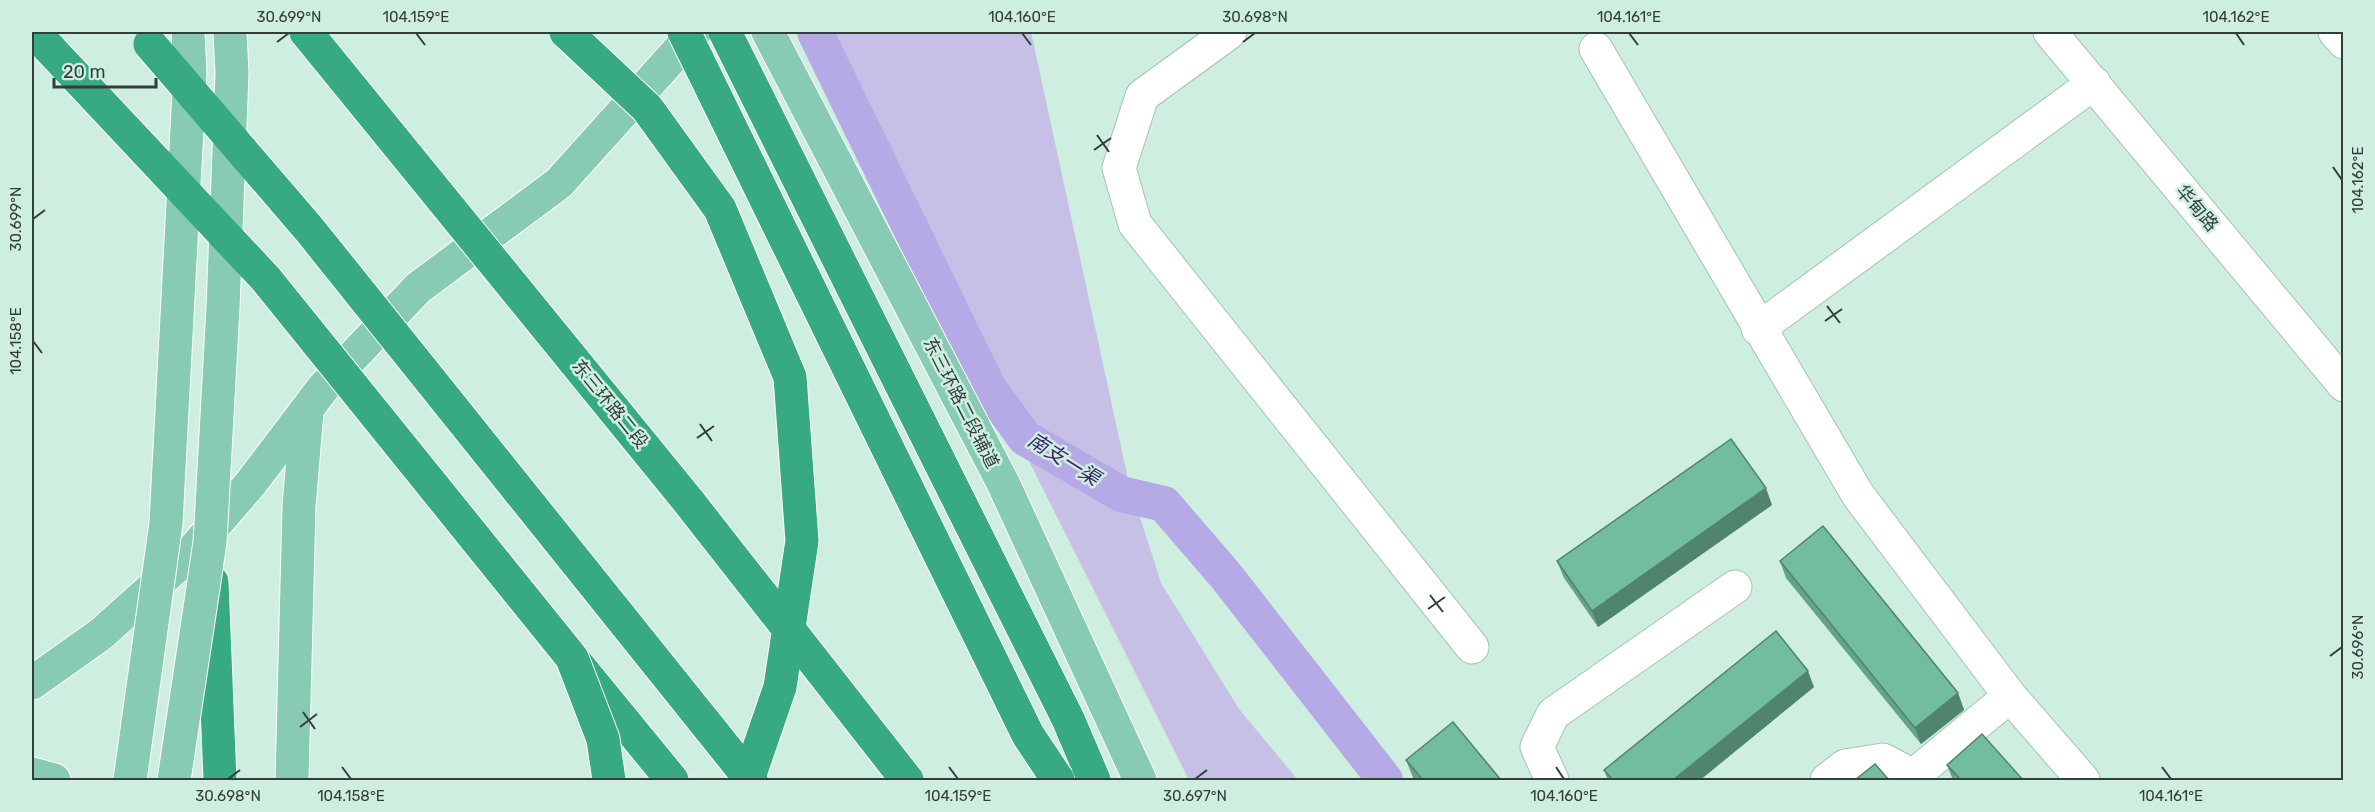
<svg xmlns="http://www.w3.org/2000/svg" width="2375" height="812" viewBox="0 0 2375 812" font-family="Rubik,'Noto Sans SC',sans-serif">
	<style>
		.park { fill: #c7c0e6 }
		.lines { fill: none; stroke-linecap: round; stroke-linejoin: round }
		.canal { stroke: #b5a9e6; stroke-width: 36 }
		.minor-casing { stroke: #a4c3b5; stroke-width: 35 }
		.major-casing { stroke: #fff; stroke-width: 35 }
		.highway-casing { stroke: #fff; stroke-width: 35 }
		.minor { stroke: #fff; stroke-width: 33 }
		.major { stroke: #87cbb5; stroke-width: 33 }
		.highway { stroke: #37a983; stroke-width: 33 }
		.major-bridge-casing { stroke: #fff; stroke-width: 35; stroke-linecap: butt }
		.highway-bridge-casing { stroke: #fff; stroke-width: 35; stroke-linecap: butt }
		.major-bridge { stroke: #87cbb5; stroke-width: 33 }
		.highway-bridge { stroke: #37a983; stroke-width: 33 }
		.wall { fill: #63a389 }
		.shaded-wall { fill: #50846f }
		.building { fill: #73bd9f; stroke: #50846f; stroke-width: 1.5 }
		.ticks { fill: none; stroke: #313e39; stroke-width: 2 }
		.labels { text-anchor: middle; stroke-width: 5; stroke-linejoin: round; paint-order: stroke }
		.street-label { font-size: 18px; fill: #313e39; stroke: #ceeedf }
		.water-label { font-size: 20px; font-style: italic; fill: #3a246a; stroke: #ceeedf }
		.neatline { fill: none; stroke: #313e39; stroke-width: 2 }
		.ticks-label { font-size: 15px; text-anchor: middle; fill: #313e39 }
	</style>
	<rect width="100%" height="100%" fill="#ceeedf"/>
	<path class="park" d="M814,32H1031L1128,479L1161,583L1239,709L1298,780H1189Z"/>
	<g class="lines">
		<path class="canal" d="M815,32L988,387L1025,438L1121,494L1164,504L1226,576L1385,780"/>
		<g class="minor-casing">
			<path id="minor" d="M1230,32L1142,96L1119,168L1135,224L1472,647
				M2050,32L2344,385
				M2335,32L2344,42
				M1596,49L1858,495L2010,696L2083,780
				M1758,329L2094,83
				M1552,780L1537,747L1553,714L1735,587
				M1827,780L1845,766L1883,760L1913,776L2010,696"/>
		</g>
		<g class="major-casing">
			<path id="major" d="M768,32L1003,483L1140,780
				M32,683L101,634L187,557L251,483L323,388L418,288L559,183L695,32
				M32,774L54,780
				M292,780L299,506L307,412"/>
		</g>
		<g class="highway-casing">
			<path id="highway" d="M725,32L1068,719L1094,780
				M212,582L220,780
				M577,664L672,780"/>
		</g>
		<use href="#minor" class="minor"/>
		<use href="#major" class="major"/>
		<use href="#highway" class="highway"/>
		<g class="major-bridge-casing">
			<path id="major-bridge" d="M130,780L166,523L190,72L188,32
				M174,780L210,542L223,308L232,73L230,32"/>
		</g>
		<g class="highway-bridge-casing">
			<path id="highway-bridge" d="M34,32L266,279L572,658L603,739L609,780
				M306,32L689,502L907,780
				M566,32L647,108L720,209L790,377L802,541L780,687L748,780
				M684,32L1028,735L1058,780
				M150,44L309,229L751,780"/>
		</g>
		<use href="#major-bridge" class="major-bridge"/>
		<use href="#highway-bridge" class="highway-bridge"/>
	</g>
	<path class="wall" d="M1772,505L1598,627L1564,578L1557,561Z
		M1780,561L1958,693L1964,710L1921,744L1786,578Z
		M1814,687L1700,780H1608L1604,770Z
		M1406,760L1501,780H1414Z
		M1947,765L2023,780H1953Z"/>
	<path class="shaded-wall" d="M1766,488L1772,505L1598,627L1592,611Z
		M1808,671L1814,687L1700,780H1673Z
		M1958,693L1964,710L1921,744L1915,728Z"/>
	<path class="building" d="M1731,439L1766,488L1592,611L1557,561Z
		M1823,526L1958,693L1915,728L1780,561Z
		M1776,631L1808,671L1673,780H1613L1604,770Z
		M1453,722L1501,780H1423L1406,760Z
		M1982,734L2023,780H1961L1947,765Z
		M1875,764L1889,780H1855Z"/>
	<path class="ticks" d="M416,33L425,45M1022,33L1031,45M1629,33L1638,45M2236,33L2244,45M277,42L289,33M1243,42L1255,33M1097,135L1109,152M1094,150L1111,138M2333,167L2342,180M33,219L45,210M1827,306L1840,323M1825,321L1842,309M33,341L42,353M700,424L712,441M697,438L714,426M1430,595L1443,612M1428,609L1445,597M2330,656L2342,647M303,712L315,729M300,727L317,714M342,767L351,779M949,767L958,779M1556,767L1564,779M2162,767L2171,779M228,779L240,770M1195,779L1207,770"/>
	<g class="labels">
		<g class="street-label">
			<text transform="translate(2197 208) rotate(50)" y="6">华甸路</text>
			<text transform="translate(961 403) rotate(63)" y="6">东三环路二段辅道</text>
			<text transform="translate(610 404) rotate(51)" y="6">东三环路二段</text>
		</g>
		<g class="water-label">
			<text transform="translate(1064 459) rotate(32)" y="7">南支一渠</text>
		</g>
	</g>
	<rect width="2375" height="812" fill="none" stroke="#ceeedf" stroke-width="66"/>
	<path d="M54 78v9h102v-9" fill="none" stroke="#313e39" stroke-width="3"/>
	<text x="63" y="78" font-size="18" fill="#313e39" stroke="#ceeedf" stroke-width="4.5" paint-order="stroke">20 m</text>
	<rect x="33" y="33" width="2309" height="746" class="neatline"/>
	<g class="ticks-label">
		<text x="289" y="22">30.699°N</text>
		<text x="416" y="22">104.159°E</text>
		<text x="1022" y="22">104.160°E</text>
		<text x="1255" y="22">30.698°N</text>
		<text x="1629" y="22">104.161°E</text>
		<text x="2236" y="22">104.162°E</text>
		<text transform="translate(2358 180) rotate(-90)" y="5">104.162°E</text>
		<text transform="translate(16 219) rotate(-90)" y="5">30.699°N</text>
		<text transform="translate(16 341) rotate(-90)" y="5">104.158°E</text>
		<text transform="translate(2358 647) rotate(-90)" y="5">30.696°N</text>
		<text x="228" y="801">30.698°N</text>
		<text x="351" y="801">104.158°E</text>
		<text x="958" y="801">104.159°E</text>
		<text x="1195" y="801">30.697°N</text>
		<text x="1564" y="801">104.160°E</text>
		<text x="2171" y="801">104.161°E</text>
	</g>
</svg>
